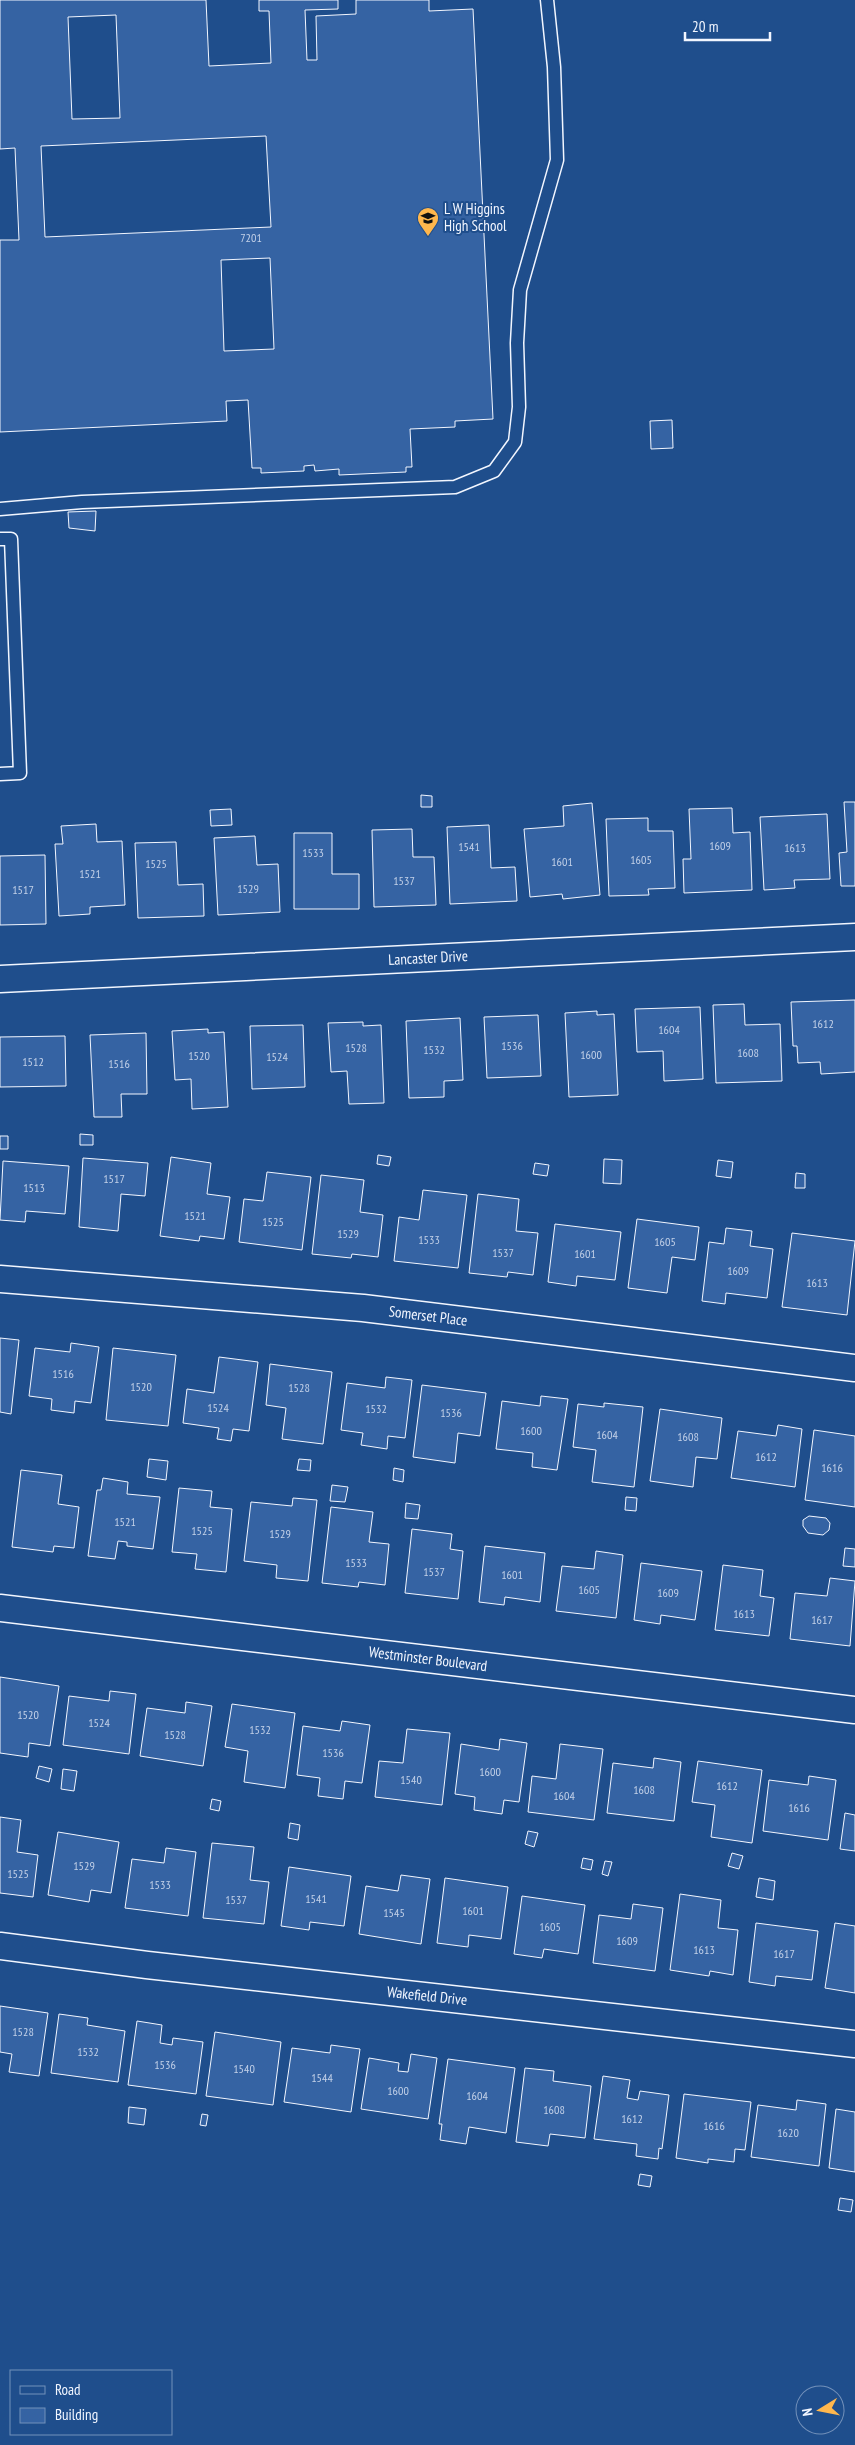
<svg xmlns="http://www.w3.org/2000/svg" width="855" height="2445" viewBox="0 0 855 2445" font-family="'PT Sans Narrow',sans-serif">
	<style>
		.building { fill: #3563a3; stroke: #f2f6ff; fill-rule: evenodd }
		.lines { fill: none; stroke-linecap: round; stroke-linejoin: round }
		.lane-casing { stroke: #f2f6ff; stroke-width: 15 }
		.street-casing { stroke: #f2f6ff; stroke-width: 29 }
		.lane { stroke: #1f4e8c; stroke-width: 12 }
		.street { stroke: #1f4e8c; stroke-width: 26 }
		.labels { text-anchor: middle; stroke-width: 4; stroke-linejoin: round; paint-order: stroke }
		.number-label { font-size: 12px; fill: #c3d1e8 }
		.poi-label { font-size: 15px; fill: #f2f6ff; stroke: #1f4e8c; text-anchor: start }
		.street-label { font-size: 15px; fill: #f2f6ff; stroke: #1f4e8c }
	</style>
	<rect width="100%" height="100%" fill="#1f4e8c"/>
	<path class="building" d="M0,0H206L209,66L271,63L269,11H259V0H338V9L305,10L307,60H317L316,16L356,14V0H429V11L473,9L493,419L455,421V427L410,429L412,467H406V472L339,475V469L315,471L314,465L304,466V471L261,473V468H252L248,400L226,401L227,421L0,432V240H19L15,148L0,149ZM116,15L120,118L72,119L68,17ZM266,136L271,227L45,237L41,146ZM270,258L274,349L224,351L221,260Z
		M672,420L673,448L651,449L650,421Z
		M96,511L95,531L69,528L68,512Z
		M421,795L432,796V807H421Z
		M844,802H855V886H841L839,853L847,852Z
		M592,803L600,895L563,899L562,894L530,897L524,829L564,826L563,806Z
		M732,808L733,833L750,832L752,890L684,893L683,859H691L689,809Z
		M231,809L232,825L211,826L210,810Z
		M827,814L830,879L794,880L795,888L764,890L760,817Z
		M648,818V831H673L675,888L648,889L649,895L609,896L606,819Z
		M96,824L97,842L122,841L125,905L90,907V914L59,916L55,844H63L61,826Z
		M489,825L491,868L515,867L517,901L450,904L447,827Z
		M412,829L413,857H434L436,905L374,907L372,830Z
		M294,833H332V874H359V909H294Z
		M255,836L257,865L278,864L280,912L218,915L214,838Z
		M176,842L178,885L203,884L204,916L138,918L135,843Z
		M45,855L46,924L0,925V856Z
		M855,1000V1072L821,1074L820,1062L798,1063L797,1046H793L791,1002Z
		M744,1004L745,1025L780,1024L782,1081L716,1083L713,1005Z
		M700,1007L703,1079L664,1081L663,1051L637,1052L635,1009Z
		M597,1011V1015L614,1014L618,1095L569,1097L565,1013Z
		M538,1015L541,1076L487,1078L484,1017Z
		M460,1018L463,1080L444,1081V1097L409,1098L406,1021Z
		M363,1022V1026L381,1025L384,1103L349,1104L347,1071L331,1072L328,1023Z
		M303,1025L305,1087L252,1089L250,1026Z
		M208,1029V1033L224,1032L228,1107L192,1109L191,1079L175,1080L172,1031Z
		M146,1033L147,1094H121L122,1117H94L90,1035Z
		M65,1036L66,1086L0,1087V1037Z
		M80,1134L93,1135V1145H80Z
		M0,1136H8V1149H0Z
		M378,1155L391,1157L389,1166L377,1164Z
		M171,1157L211,1163L207,1194L230,1197L224,1239L200,1236L199,1241L160,1236Z
		M83,1158L148,1163L145,1196L121,1194L118,1231L79,1227Z
		M604,1159L622,1160L621,1184L603,1183Z
		M718,1160L733,1162L731,1178L716,1176Z
		M3,1161L69,1166L65,1214L26,1211L25,1222L0,1220Z
		M535,1163L549,1165L547,1176L533,1174Z
		M267,1172L311,1177L302,1250L239,1242L244,1199L263,1201Z
		M796,1173L805,1174V1188H795Z
		M321,1175L364,1180L360,1212L383,1215L378,1257L352,1254L351,1258L312,1254Z
		M423,1190L467,1195L458,1268L394,1261L399,1217L419,1220Z
		M478,1194L519,1199L516,1231L538,1233L533,1275L508,1272L507,1277L469,1273Z
		M637,1219L699,1227L695,1260L672,1257L667,1293L628,1288Z
		M555,1224L621,1232L615,1280L577,1276L576,1286L548,1282Z
		M726,1228L752,1231L750,1246L773,1249L767,1298L726,1293L725,1304L702,1301L709,1242L724,1244Z
		M792,1233L855,1241L847,1315L782,1307Z
		M0,1338L19,1340L11,1414L0,1412Z
		M71,1343L99,1347L91,1403L75,1401L74,1413L51,1410L52,1399L29,1396L35,1348L70,1352Z
		M113,1348L176,1355L168,1426L106,1420Z
		M219,1357L258,1362L249,1431L233,1429L231,1441L217,1439L219,1428L183,1423L187,1389L214,1393Z
		M270,1364L332,1372L323,1444L282,1439L286,1408L266,1405Z
		M386,1377L412,1380L405,1438L388,1436L387,1449L361,1445L363,1433L341,1430L347,1383L385,1388Z
		M422,1385L486,1393L480,1436L458,1433L455,1463L413,1457Z
		M541,1396L568,1399L557,1470L532,1467L533,1453L496,1449L502,1401L540,1406Z
		M604,1403L643,1407L634,1487L592,1482L596,1450L573,1447L578,1404L604,1407Z
		M660,1409L722,1418L717,1459L696,1457L693,1487L650,1481Z
		M778,1425L802,1429L795,1487L731,1478L738,1431L776,1436Z
		M814,1430L855,1436V1507L805,1500Z
		M149,1459L168,1461L166,1480L147,1477Z
		M299,1459L311,1460L310,1471L297,1470Z
		M394,1468L404,1470L403,1482L393,1480Z
		M21,1470L62,1475L58,1504L79,1507L74,1548L54,1546L53,1552L12,1547Z
		M103,1478L128,1482L127,1494L160,1497L153,1549L127,1546V1542L118,1541L115,1559L88,1556L97,1490H101Z
		M332,1485L348,1487L345,1502L330,1501Z
		M179,1488L212,1491L210,1507L232,1509L226,1572L195,1569L197,1554L172,1552Z
		M626,1497L637,1498L636,1511L625,1510Z
		M293,1498L317,1500L308,1581L276,1578L277,1565L244,1561L251,1502L292,1506Z
		M406,1503L420,1505L418,1519L405,1518Z
		M331,1507L373,1512L369,1542L389,1544L385,1585L359,1582L358,1587L322,1583Z
		M809,1516L826,1518L830,1523L829,1530L823,1535L808,1533L803,1526V1520Z
		M412,1529L452,1534L450,1549L463,1551L458,1599L405,1593Z
		M485,1546L545,1553L540,1602L505,1597L504,1605L479,1602Z
		M845,1548L855,1549V1567L843,1566Z
		M596,1551L623,1555L616,1618L556,1611L562,1566L594,1569Z
		M641,1563L702,1571L695,1620L661,1615L660,1624L634,1620Z
		M723,1565L763,1570L760,1596L774,1598L769,1636L715,1630Z
		M830,1578L855,1581L850,1646L790,1639L795,1593L827,1596Z
		M0,1677L59,1686L50,1746L29,1743L28,1757L0,1753Z
		M110,1691L136,1694L129,1754L63,1745L69,1696L109,1701Z
		M186,1702L212,1706L203,1766L140,1756L147,1708L185,1713Z
		M232,1704L295,1713L285,1788L244,1782L248,1751L225,1747Z
		M342,1721L370,1725L362,1783L345,1781L343,1799L318,1796L320,1778L297,1775L303,1726L340,1731Z
		M407,1729L450,1733L442,1805L375,1797L379,1761L403,1763Z
		M500,1739L527,1743L519,1802L504,1800L502,1814L474,1810L475,1797L455,1794L461,1744L499,1750Z
		M560,1744L603,1749L594,1820L528,1812L532,1776L556,1779Z
		M654,1758L681,1762L674,1821L607,1813L613,1763L653,1768Z
		M698,1761L762,1770L752,1843L711,1837L715,1805L692,1802Z
		M39,1766L52,1769L49,1782L36,1778Z
		M63,1769L77,1771L74,1791L61,1789Z
		M809,1776L836,1780L828,1840L763,1831L769,1780L808,1785Z
		M212,1799L221,1801L219,1811L210,1809Z
		M845,1813L855,1815V1851L840,1849Z
		M0,1817L21,1820L17,1852L38,1855L33,1897L0,1893Z
		M290,1823L300,1825L298,1840L288,1838Z
		M528,1831L538,1833L534,1847L525,1844Z
		M58,1832L119,1842L111,1893L91,1890L89,1902L48,1895Z
		M212,1843L254,1847L250,1880L269,1882L264,1924L203,1918Z
		M166,1848L196,1852L188,1916L125,1908L132,1859L164,1863Z
		M732,1853L743,1856L739,1869L728,1866Z
		M583,1858L593,1860L591,1870L581,1868Z
		M605,1861L612,1862L608,1876L602,1874Z
		M289,1867L351,1876L344,1926L310,1922L309,1930L281,1926Z
		M401,1875L430,1879L421,1944L359,1934L366,1886L398,1891Z
		M445,1878L508,1887L501,1939L469,1935L468,1947L437,1943Z
		M759,1878L775,1881L773,1900L756,1897Z
		M680,1894L721,1900L718,1928L738,1930L733,1975L710,1971L709,1976L670,1970Z
		M522,1896L585,1905L578,1954L544,1949L542,1958L514,1954Z
		M633,1904L663,1908L655,1971L593,1963L599,1915L631,1919Z
		M756,1923L818,1931L812,1980L776,1976L775,1986L749,1982Z
		M835,1923L855,1926V1993L825,1988Z
		M0,2006L48,2013L39,2076L9,2072L12,2054L0,2052Z
		M59,2014L88,2018L87,2025L125,2031L118,2082L51,2073Z
		M137,2021L162,2025L160,2043L172,2045L173,2038L203,2042L196,2094L128,2085Z
		M215,2032L281,2042L273,2105L206,2096Z
		M331,2045L360,2049L351,2112L284,2102L292,2048L330,2053Z
		M411,2054L437,2058L428,2119L361,2109L369,2058L399,2063L398,2071L408,2072Z
		M448,2059L515,2068L506,2133L469,2127L466,2144L440,2140L442,2124H439Z
		M525,2068L554,2071L553,2081L591,2086L585,2138L550,2134L548,2146L516,2142Z
		M603,2076L630,2080L627,2098L638,2100L640,2091L669,2095L662,2149L659,2148L658,2159L636,2156L637,2144L594,2139Z
		M684,2094L751,2102L745,2150L735,2149L734,2162L708,2159V2163L676,2158Z
		M797,2100L826,2104L819,2166L751,2157L758,2105L796,2110Z
		M129,2107L146,2109L144,2125L128,2123Z
		M836,2109L855,2112V2172L829,2168Z
		M202,2114L208,2115L206,2126L200,2125Z
		M640,2174L652,2176L650,2187L638,2185Z
		M840,2198L853,2200L851,2212L838,2210Z"/>
	<g class="lines">
		<g class="lane-casing">
			<path id="lane" d="M0,509L82,502L455,487L494,471L515,442L519,407L517,343L520,290L557,160L554,67L547,0
				M0,539H11L20,773L0,774"/>
		</g>
		<g class="street-casing">
			<path id="street" d="M0,979L855,937
				M0,1279L363,1308L855,1368
				M0,1608L855,1710
				M0,1946L147,1965L855,2044"/>
		</g>
		<use href="#lane" class="lane"/>
		<use href="#street" class="street"/>
	</g>
	<defs>
		<g id="school-pin" transform="scale(1.125)"><path d="M0 17L-7.5 6A9.5 9.5 0 1 1 7.5 6Z" fill="#ffb74d" stroke="#1f4e8c"/><path d="M0-5L7-2L0 1L-7-2ZM-4 1L0 2.5L4 1V4Q0 6-4 4Z" fill="#111"/></g>
	</defs>
	<g fill-rule="evenodd">
		<use href="#school-pin" x="428" y="218"/>
	</g>
	<g class="labels">
		<g class="number-label">
			<text x="251" y="242">7201</text>
			<text x="720" y="850">1609</text>
			<text x="469" y="851">1541</text>
			<text x="795" y="852">1613</text>
			<text x="313" y="857">1533</text>
			<text x="641" y="864">1605</text>
			<text x="562" y="866">1601</text>
			<text x="156" y="868">1525</text>
			<text x="90" y="878">1521</text>
			<text x="404" y="885">1537</text>
			<text x="248" y="893">1529</text>
			<text x="23" y="894">1517</text>
			<text x="823" y="1028">1612</text>
			<text x="669" y="1034">1604</text>
			<text x="512" y="1050">1536</text>
			<text x="356" y="1052">1528</text>
			<text x="434" y="1054">1532</text>
			<text x="748" y="1057">1608</text>
			<text x="591" y="1059">1600</text>
			<text x="199" y="1060">1520</text>
			<text x="277" y="1061">1524</text>
			<text x="33" y="1066">1512</text>
			<text x="119" y="1068">1516</text>
			<text x="114" y="1183">1517</text>
			<text x="34" y="1192">1513</text>
			<text x="195" y="1220">1521</text>
			<text x="273" y="1226">1525</text>
			<text x="348" y="1238">1529</text>
			<text x="429" y="1244">1533</text>
			<text x="665" y="1246">1605</text>
			<text x="503" y="1257">1537</text>
			<text x="585" y="1258">1601</text>
			<text x="738" y="1275">1609</text>
			<text x="817" y="1287">1613</text>
			<text x="63" y="1378">1516</text>
			<text x="141" y="1391">1520</text>
			<text x="299" y="1392">1528</text>
			<text x="218" y="1412">1524</text>
			<text x="376" y="1413">1532</text>
			<text x="451" y="1417">1536</text>
			<text x="531" y="1435">1600</text>
			<text x="607" y="1439">1604</text>
			<text x="688" y="1441">1608</text>
			<text x="766" y="1461">1612</text>
			<text x="832" y="1472">1616</text>
			<text x="125" y="1526">1521</text>
			<text x="202" y="1535">1525</text>
			<text x="280" y="1538">1529</text>
			<text x="356" y="1567">1533</text>
			<text x="434" y="1576">1537</text>
			<text x="512" y="1579">1601</text>
			<text x="589" y="1594">1605</text>
			<text x="668" y="1597">1609</text>
			<text x="744" y="1618">1613</text>
			<text x="822" y="1624">1617</text>
			<text x="28" y="1719">1520</text>
			<text x="99" y="1727">1524</text>
			<text x="260" y="1734">1532</text>
			<text x="175" y="1739">1528</text>
			<text x="333" y="1757">1536</text>
			<text x="490" y="1776">1600</text>
			<text x="411" y="1784">1540</text>
			<text x="727" y="1790">1612</text>
			<text x="644" y="1794">1608</text>
			<text x="564" y="1800">1604</text>
			<text x="799" y="1812">1616</text>
			<text x="84" y="1870">1529</text>
			<text x="18" y="1878">1525</text>
			<text x="160" y="1889">1533</text>
			<text x="316" y="1903">1541</text>
			<text x="236" y="1904">1537</text>
			<text x="473" y="1915">1601</text>
			<text x="394" y="1917">1545</text>
			<text x="550" y="1931">1605</text>
			<text x="627" y="1945">1609</text>
			<text x="704" y="1954">1613</text>
			<text x="784" y="1958">1617</text>
			<text x="23" y="2036">1528</text>
			<text x="88" y="2056">1532</text>
			<text x="165" y="2069">1536</text>
			<text x="244" y="2073">1540</text>
			<text x="322" y="2082">1544</text>
			<text x="398" y="2095">1600</text>
			<text x="477" y="2100">1604</text>
			<text x="554" y="2114">1608</text>
			<text x="632" y="2123">1612</text>
			<text x="714" y="2130">1616</text>
			<text x="788" y="2137">1620</text>
		</g>
		<g class="poi-label">
			<text x="444" y="214">L W Higgins<tspan x="444" dy="17">High School</tspan></text>
		</g>
		<g class="street-label">
			<text transform="translate(428 958) rotate(-3)" y="5">Lancaster Drive</text>
			<text transform="translate(428 1316) rotate(7)" y="5">Somerset Place</text>
			<text transform="translate(428 1659) rotate(7)" y="5">Westminster Boulevard</text>
			<text transform="translate(427 1996) rotate(6)" y="5">Wakefield Drive</text>
		</g>
	</g>
	<rect x="10" y="2370" width="162" height="65" fill="#1f4e8c" stroke="#7391ba"/>
	<rect x="20" y="2386" width="25" height="8" fill="#1f4e8c" stroke="#7391ba"/>
	<text x="55" y="2395" font-size="15" fill="#f2f6ff">Road</text>
	<rect x="20" y="2408" width="25" height="15" fill="#3563a3" stroke="#7391ba"/>
	<text x="55" y="2420" font-size="15" fill="#f2f6ff">Building</text>
	<g transform="translate(820 2410) rotate(260)"><circle r="24" fill="#1f4e8c" stroke="#7391ba"/>
	<path d="M0-4L9 19L0 12L-9 19Z" fill="#ffb74d"/>
	<text y="-8" font-size="14" font-weight="bold" text-anchor="middle" fill="#f2f6ff">N</text>
	</g>
	<path d="M685 32v8h85v-8" fill="none" stroke="#f2f6ff" stroke-width="2.5"/>
	<text x="692" y="32" font-size="15" fill="#f2f6ff" stroke="#1f4e8c" stroke-width="4" paint-order="stroke">20 m</text>
</svg>
